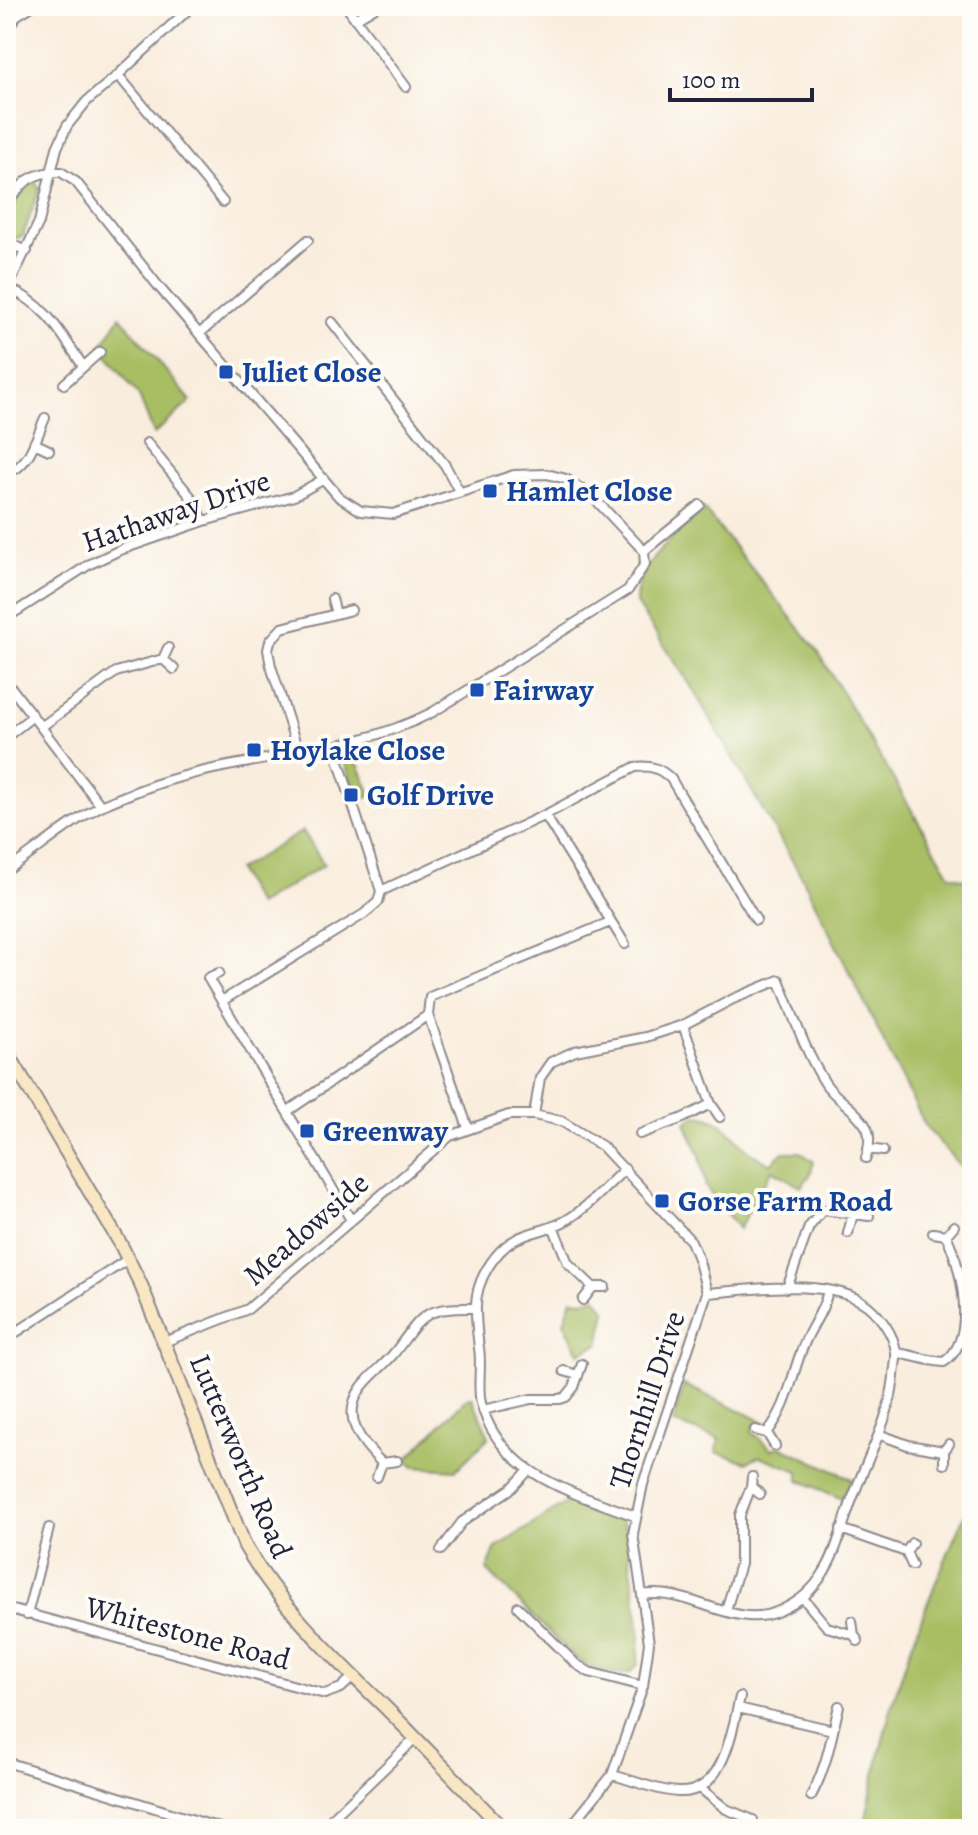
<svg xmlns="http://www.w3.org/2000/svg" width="978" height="1835" viewBox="0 0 978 1835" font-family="Alegreya,serif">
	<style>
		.green { fill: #a8be63; stroke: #65704f; stroke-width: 2 }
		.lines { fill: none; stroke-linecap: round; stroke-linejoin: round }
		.street-casing { stroke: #8e888c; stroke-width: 12 }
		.secondary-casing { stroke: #8e888c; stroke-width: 16 }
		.street { stroke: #fff; stroke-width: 8 }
		.secondary { stroke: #f9e7c3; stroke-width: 12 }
		.transit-dot { fill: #1a4fb4; stroke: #fdfcf7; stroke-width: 3 }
		.labels { text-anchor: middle; stroke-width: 8; stroke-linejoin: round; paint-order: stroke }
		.transit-label { font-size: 30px; font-weight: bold; fill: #164399; stroke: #fdfcf7; text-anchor: start }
		.street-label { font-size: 30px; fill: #22223b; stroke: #fdfcf7 }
	</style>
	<rect width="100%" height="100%" fill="#fdfcf7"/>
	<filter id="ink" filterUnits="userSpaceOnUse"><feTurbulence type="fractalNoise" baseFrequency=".0125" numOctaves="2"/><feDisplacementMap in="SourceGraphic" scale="16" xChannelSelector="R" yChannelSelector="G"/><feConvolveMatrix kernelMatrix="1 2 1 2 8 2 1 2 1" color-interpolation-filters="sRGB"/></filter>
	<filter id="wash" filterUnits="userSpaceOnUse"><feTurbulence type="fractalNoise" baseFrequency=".006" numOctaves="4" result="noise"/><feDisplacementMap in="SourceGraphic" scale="32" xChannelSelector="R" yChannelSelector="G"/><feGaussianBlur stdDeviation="1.8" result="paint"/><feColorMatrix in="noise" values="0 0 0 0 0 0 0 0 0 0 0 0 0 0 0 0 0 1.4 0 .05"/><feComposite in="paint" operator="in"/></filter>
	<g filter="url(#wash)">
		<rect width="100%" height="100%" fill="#f9eddd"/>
		<path class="green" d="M32,181L40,187L23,236L11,240L6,237V214L27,184Z
			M120,316L191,401L154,434L139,396L101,347Z
			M704,509L817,650L950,875L972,881V1185L960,1166L926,1127L803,879L691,686L636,604C634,565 678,533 704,509Z
			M348,754L354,755L372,796L358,800L343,759Z
			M303,831L324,865L257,905L237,870Z
			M696,1115C721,1116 732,1135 748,1150C754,1156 763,1160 770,1164L783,1152H800L814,1162L810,1175L801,1187L772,1170L739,1229L706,1187L700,1156L686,1123Z
			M596,1297L606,1311L599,1344L579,1353L564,1322L572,1299L583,1300Z
			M684,1385L764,1422L754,1426L752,1432L772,1449L780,1446L852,1479L842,1499L799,1480V1471L759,1456L747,1462L716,1452L719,1439L673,1423Z
			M472,1397L489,1437L456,1470L414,1467L406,1460L467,1398Z
			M972,1498V1829H864C873,1781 883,1733 898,1686C918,1622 945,1559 972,1498Z
			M572,1499L621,1519L626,1530L640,1633L638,1664L630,1673C609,1676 590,1669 573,1656L487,1570L496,1548Z"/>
	</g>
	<g filter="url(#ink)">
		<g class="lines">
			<g class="street-casing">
				<path id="street" d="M346,6L406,87
					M355,19L377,6
					M6,32L17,15L32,6
					M118,75L223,202
					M6,205C22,183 31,171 61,172L76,182L159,287L339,497L361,511L393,514L514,475L547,474L566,479L593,497L644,551
					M6,242L27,251
					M8,288C47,305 60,332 83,366
					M6,292L39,222L57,148L67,126L87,101L118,75L192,6
					M332,322L445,465L459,491
					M199,334L308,240
					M64,384L100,352
					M34,443L49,450
					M147,443L191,497L204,521
					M6,473C29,468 36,438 45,418
					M644,551L700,505
					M332,599L336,614
					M6,618L90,564L120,550L204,521L294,496L324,479
					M168,648L163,659L174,669
					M6,681L101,806
					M41,727L116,672L163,659
					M6,737L33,716
					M299,754L271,666L268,650L270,641L282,628L351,610
					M545,815L625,944
					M6,871C38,850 69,822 103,805C119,798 137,791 154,785C246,754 346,757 433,712L628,590L645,564L644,551
					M381,891L545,815L635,767C650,765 660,768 671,779L756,920
					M219,973L208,978L351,1220
					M222,1001L364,914L378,902L381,891L334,747
					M683,1025L711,1104L720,1117
					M288,1111L428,1015
					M534,1115L540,1078L551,1062L575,1051L646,1037L683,1025L733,999L779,980C793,1014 805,1052 825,1083C836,1100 857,1109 867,1128C871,1137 869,1148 866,1158
					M468,1128L428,1015L430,997L610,922
					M640,1134L683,1118L711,1104
					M868,1149L883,1151
					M625,1169C606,1186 587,1209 565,1221C539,1235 517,1230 496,1256C470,1288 475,1312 479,1348C482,1366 477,1386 481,1403C500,1475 574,1493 635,1516
					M553,1226L568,1263L593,1287
					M848,1233L853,1214
					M933,1233L946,1235L954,1226
					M787,1288L809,1227L823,1210L869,1216
					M583,1300L593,1287H605
					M6,1339L128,1259
					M164,1342L248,1309L450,1136L509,1115H534L561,1121L602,1146L691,1241L699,1261L707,1293L643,1484L633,1534L649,1643L643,1686L612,1775L569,1829
					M896,1353C913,1355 927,1361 944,1362C978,1339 962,1268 946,1235
					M564,1371L578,1375
					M483,1410L531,1399H560L566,1397L574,1387L582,1364
					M755,1430L767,1433L775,1446
					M767,1433C791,1402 790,1376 805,1342C812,1325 825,1309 828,1290
					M881,1435L908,1445L944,1451
					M382,1463C362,1443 340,1418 361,1388C370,1375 385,1365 395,1352C423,1315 423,1307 474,1308
					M944,1464V1451L949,1444
					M377,1477L382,1463L397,1461
					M752,1477L751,1487L760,1494
					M841,1529L906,1552
					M441,1550L462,1522L512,1488L528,1471
					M912,1565L906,1552L912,1543
					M643,1595C690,1587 734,1631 779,1611C798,1603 814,1589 824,1572C839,1548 844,1517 855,1492C870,1451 889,1421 894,1377C894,1369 897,1360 896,1352C894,1335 881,1317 868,1306C831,1276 751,1290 707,1293
					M803,1598L827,1627L854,1635
					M518,1607L576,1664L589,1672L643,1686
					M6,1608L325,1694L341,1688L354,1676
					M726,1610L740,1564V1515L751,1487
					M27,1615L49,1528
					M852,1621L854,1635L858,1641
					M738,1708L833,1730
					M6,1762L223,1829
					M612,1775C633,1780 656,1791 678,1792C724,1795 732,1730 740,1697
					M700,1788L726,1809L753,1820
					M811,1796C827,1767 831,1738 839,1706
					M321,1829L415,1739"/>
			</g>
			<g class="secondary-casing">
				<path id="secondary" d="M6,1050L120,1243L141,1285L245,1546C281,1608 334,1657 385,1707C425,1747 464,1789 504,1829"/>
			</g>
			<use href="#street" class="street"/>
			<use href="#secondary" class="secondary"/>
		</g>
	</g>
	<g class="transit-dot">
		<rect x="218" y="364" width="16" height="16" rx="4"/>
		<rect x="482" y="483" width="16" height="16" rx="4"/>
		<rect x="469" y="682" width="16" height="16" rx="4"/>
		<rect x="246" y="742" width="16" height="16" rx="4"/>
		<rect x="343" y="787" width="16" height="16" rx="4"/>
		<rect x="299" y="1123" width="16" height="16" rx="4"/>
		<rect x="654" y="1193" width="16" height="16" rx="4"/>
	</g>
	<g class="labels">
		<g class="transit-label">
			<text x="242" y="382">Juliet Close</text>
			<text x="506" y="501">Hamlet Close</text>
			<text x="493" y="700">Fairway</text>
			<text x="270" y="760">Hoylake Close</text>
			<text x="367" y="805">Golf Drive</text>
			<text x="323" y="1141">Greenway</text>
			<text x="678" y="1211">Gorse Farm Road</text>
		</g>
		<g class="street-label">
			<text transform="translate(176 511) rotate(-19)" y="10">Hathaway Drive</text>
			<text transform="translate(306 1229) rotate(-41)" y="10">Meadowside</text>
			<text transform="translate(647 1400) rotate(-72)" y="10">Thornhill Drive</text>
			<text transform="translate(241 1456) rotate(67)" y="10">Lutterworth Road</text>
			<text transform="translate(188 1633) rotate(15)" y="10">Whitestone Road</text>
		</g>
	</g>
	<rect width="978" height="1835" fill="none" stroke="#fdfcf7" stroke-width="32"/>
	<path d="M670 88v12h142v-12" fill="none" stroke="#22223b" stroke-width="4"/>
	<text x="682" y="88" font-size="24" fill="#22223b" stroke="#fdfcf7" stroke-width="6" paint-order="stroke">100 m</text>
</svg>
